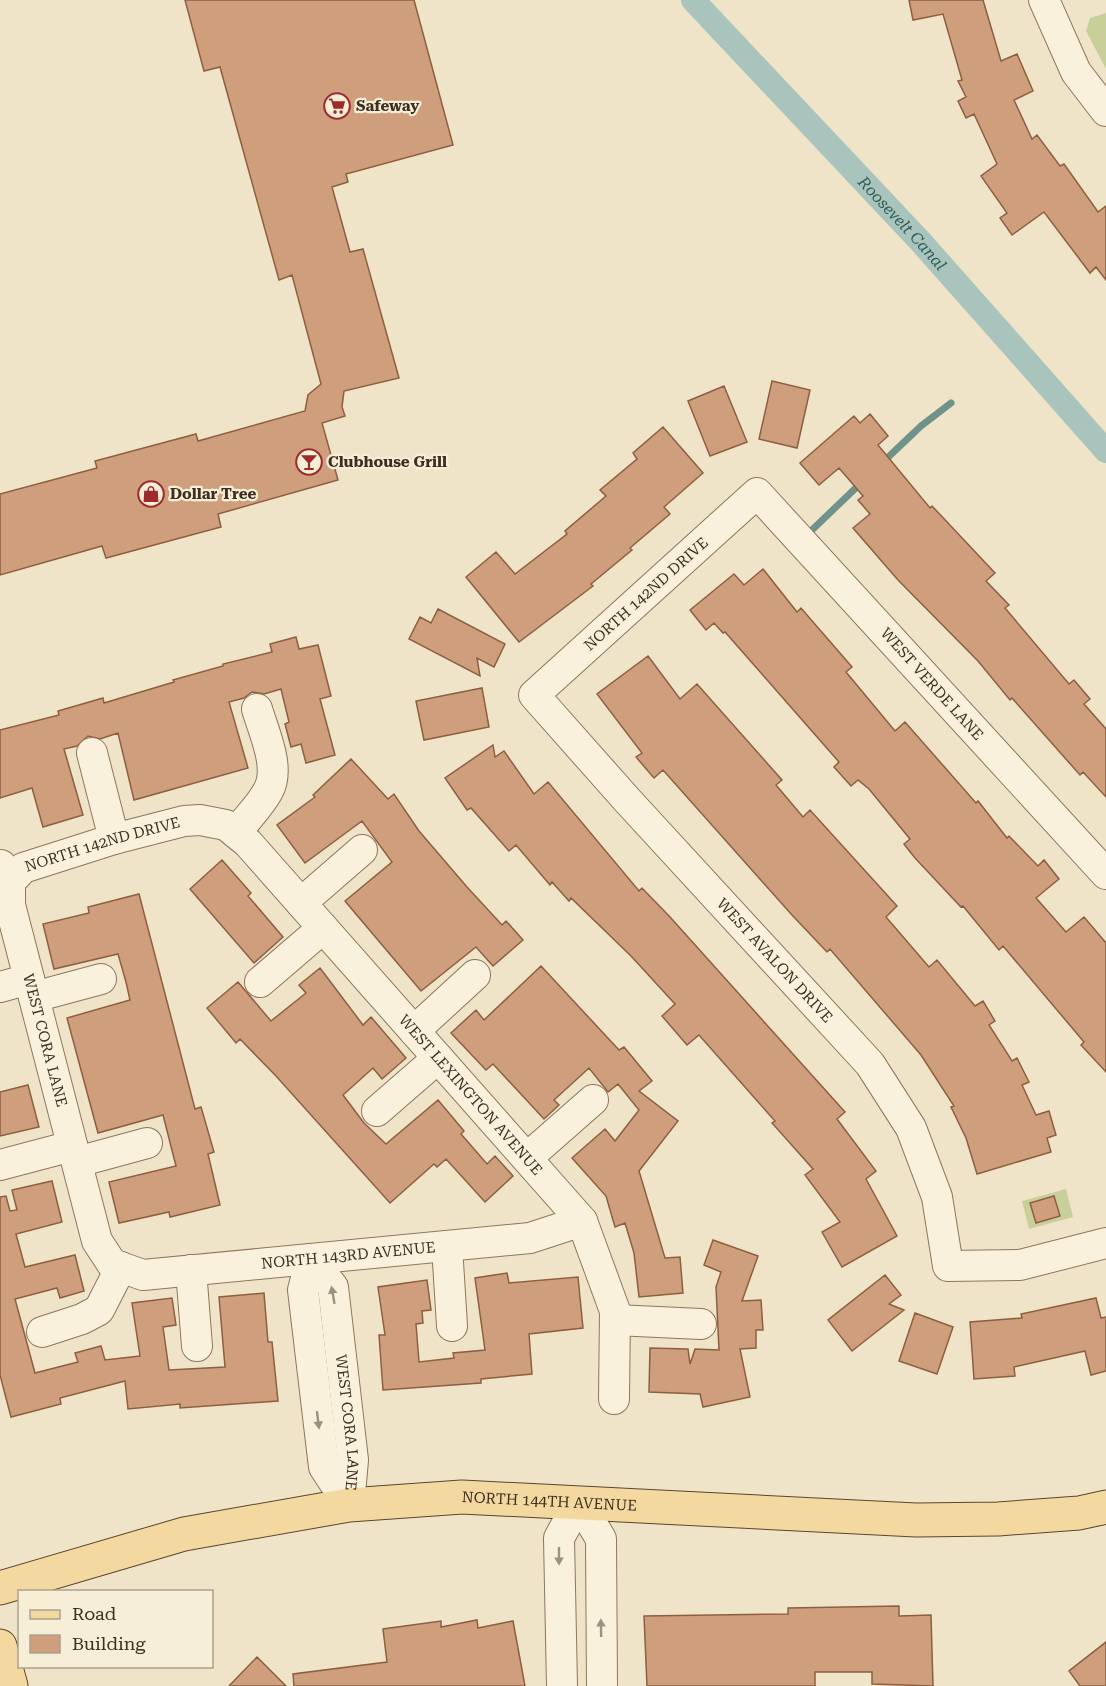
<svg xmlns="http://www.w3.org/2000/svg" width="1106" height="1686" viewBox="0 0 1106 1686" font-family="'Roboto Serif',serif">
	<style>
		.green { fill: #c9cf9b }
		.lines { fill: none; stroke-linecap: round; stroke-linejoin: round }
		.stream { stroke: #6f938a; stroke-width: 7 }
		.canal { stroke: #a9c4bc; stroke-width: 24 }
		.building { fill: #cf9f7d; stroke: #8d5f41; stroke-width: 1.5 }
		.minor-casing { stroke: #8d765c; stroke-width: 32 }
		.major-casing { stroke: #5b4430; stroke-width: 35 }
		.minor { stroke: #faf1dc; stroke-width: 30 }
		.major { stroke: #f3d9a0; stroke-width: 33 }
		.oneway { fill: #9c907e }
		.labels { text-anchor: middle; stroke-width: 4.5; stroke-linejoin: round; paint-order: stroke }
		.poi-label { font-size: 15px; font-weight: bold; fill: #3d2e20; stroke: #f7eed8; text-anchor: start }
		.street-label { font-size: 15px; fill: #3d2e20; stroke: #f7eed8 }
		.water-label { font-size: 16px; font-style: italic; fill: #2f5d5a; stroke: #f7eed8 }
	</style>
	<rect width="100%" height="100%" fill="#f0e4c8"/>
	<path class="green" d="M1106,13V69L1086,31L1090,18Z
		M1066,1189L1073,1217L1029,1229L1022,1201Z"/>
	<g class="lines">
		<path class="stream" d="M882,463L921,426L951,403
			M813,529L861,483"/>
		<path class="canal" id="s1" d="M693,0L920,241L1106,451"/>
	</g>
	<path class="building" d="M185,0H414L453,145L346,174L348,182L332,187L350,252L363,249L399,378L344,391L342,407L345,416L322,423L338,480L218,514L221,527L106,558L102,546L0,575V494L97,468L95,461L196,434L198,441L305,411L308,395L321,384L292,275L279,280L220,67L204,71Z
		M909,0H983L1001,61L1017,54L1033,91L1014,100L1032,139L1037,135L1060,166L1064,164L1098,212L1106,206V280L1096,267L1090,273L1044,212L1012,235L1000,218L1007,213L981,176L997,164L974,114L966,118L958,101L966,97L958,81L962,80L943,14L913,20Z
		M772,381L810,390L797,448L759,439Z
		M724,386L747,442L710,456L688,401Z
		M870,414L888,436L878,445L930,508L932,506L995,573L986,581L1009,605L1005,608L1069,684L1074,680L1090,699L1084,704L1106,729V797L1083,772L1080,775L1012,698L1010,700L978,661L898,580L853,528L870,514L858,500L863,496L839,468L819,485L800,463L854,416L860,423Z
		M663,427L703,473L664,507L670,514L630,548L632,550L591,584L593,586L519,642L466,577L496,552L515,574L567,534L565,531L606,496L600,490L637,459L633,453Z
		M763,569L797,612L801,608L852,667L846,672L895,731L905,722L976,803L978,801L1007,838L1009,836L1038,866L1044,860L1059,879L1036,898L1066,932L1084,917L1106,943V1072L1081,1045L1084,1042L1003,946L999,950L963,906L961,907L915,858L904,844L910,839L869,789L858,780L851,786L834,767L839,762L725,632L723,633L714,623L706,630L690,610L734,574L744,585Z
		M438,609L505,644L494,667L477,658L480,676L409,639L420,617L431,623Z
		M296,637L299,649L318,645L331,696L320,699L335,755L306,763L301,744L291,747L285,724L289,722L281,689L264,694L252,692L244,698L229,702L248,768L134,800L118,733L100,739L88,736L77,746L64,749L83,815L43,827L32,788L0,798V730L59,715L58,711L103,698L104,703L174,682L173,680L223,666V664L272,652L270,644Z
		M648,656L680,699L697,684L782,780L776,785L803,817L810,810L897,906L886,917L929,967L937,960L975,1006L983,1001L995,1021L989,1025L1012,1061L1017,1058L1029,1082L1022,1085L1036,1115L1049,1111L1056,1135L1047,1138L1051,1152L977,1174L966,1138L951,1107L954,1106L921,1055L830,949L827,952L792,915L663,770L654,778L636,757L642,753L597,694Z
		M482,688L489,727L424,740L416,701Z
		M493,745L495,757L504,751L534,794L548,782L639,891L642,888L670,917L845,1112L837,1119L876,1171L866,1179L897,1236L842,1267L822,1232L840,1222L805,1175L813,1169L772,1123L775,1121L699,1035L687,1045L662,1016L675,1004L631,956L571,898L569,901L552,882L550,885L516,845L509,851L471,808L467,810L445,778Z
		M351,759L388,799L394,794L419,831L467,887L502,925L506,921L523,940L493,966L476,947L421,991L345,901L392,862L362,821L305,863L277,825L315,797L313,795Z
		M222,860L251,893L248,896L283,937L254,963L190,889Z
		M139,894L195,1109L201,1107L214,1152L208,1154L220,1205L170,1217L169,1212L119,1223L109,1182L176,1166L163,1115L98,1133L67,1018L130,1000L126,982L118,954L54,969L43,924L89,913L88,907Z
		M541,966L619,1050L624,1047L652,1081L639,1091L678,1121L639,1171L665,1258L680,1257L683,1293L639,1297L634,1253L625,1223L615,1227L606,1196L572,1158L605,1129L615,1141L639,1110L618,1084L608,1092L589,1068L554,1100L559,1105L544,1119L493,1064L486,1070L451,1033L476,1010L484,1020Z
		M320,968L363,1025L371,1017L406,1058L382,1079L373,1068L343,1095L364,1123L386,1144L438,1100L464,1131L461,1134L487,1164L495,1156L513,1176L485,1202L446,1159L437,1167L434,1164L390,1203L276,1076L240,1039L236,1043L207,1008L238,982L271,1021L306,993L299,985Z
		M28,1085L39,1127L0,1136V1092Z
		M52,1181L62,1222L16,1234L25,1267L75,1255L84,1291L60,1298L57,1288L15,1299L35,1373L78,1362L75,1353L101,1346L105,1360L140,1356L132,1303L172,1298L176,1325L163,1327L169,1370L225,1367L219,1297L264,1293L268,1342H272L278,1401L180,1408V1404L128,1409L125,1381L60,1398L61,1404L11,1417L0,1375V1197L6,1196L10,1211L17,1210L12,1190Z
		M1054,1196L1060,1216L1036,1223L1030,1203Z
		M713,1240L758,1256L742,1301L761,1300L763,1330H756V1348L740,1349L750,1397L703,1407L700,1394L649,1392L650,1348L688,1349L690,1364L695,1349L719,1350L716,1287L721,1272L704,1265Z
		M507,1273L509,1283L578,1277L583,1328L529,1334L532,1374L481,1379V1383L383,1390L379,1335H385L378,1287L427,1280L431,1310L422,1311L423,1323L416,1324L419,1362L454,1358L453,1353L485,1350L475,1278Z
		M885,1275L901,1295L889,1304L904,1310L852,1351L828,1320Z
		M1096,1298L1101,1318L1106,1317V1371L1091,1375L1085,1351L1014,1367L1015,1376L974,1379L970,1322L1022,1318L1021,1314Z
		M915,1313L953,1327L937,1374L899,1361Z
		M899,1606V1616L931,1615L933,1686L872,1684V1672H815V1686H647L644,1616L788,1614V1608Z
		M477,1620L478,1628L513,1621L525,1686H294L293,1674L387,1662L383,1629L441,1621V1627Z
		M1106,1642V1686H1080L1069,1671Z
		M257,1657L286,1686H229Z"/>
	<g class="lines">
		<g class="minor-casing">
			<g id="minor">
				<path d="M1044,0L1076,72L1106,111"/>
				<path d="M92,753L114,839"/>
				<path d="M236,833C246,819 260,806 268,791C281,768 264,733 257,709"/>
				<path id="s2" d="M1,865L10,882V905L97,1241L112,1264L143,1275L530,1238L582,1221"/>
				<path id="s3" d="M1106,874L757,493L534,695L628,801L870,1064L911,1128L937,1197L948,1266L1020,1265L1106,1243"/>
				<path id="s4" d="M10,882L23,868L114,839L184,821L200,820L226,825L248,843L582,1221L615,1311L614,1399"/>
				<path d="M301,903L362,850"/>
				<path d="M260,982L323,928"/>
				<path d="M0,987L29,979"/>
				<path d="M34,997L101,979"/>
				<path d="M414,1031L475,975"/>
				<path d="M377,1111L438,1058"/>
				<path d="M527,1158L593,1100"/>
				<path d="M77,1162L147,1143"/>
				<path d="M0,1165L72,1146"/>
				<path d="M447,1246L452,1326"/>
				<path d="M311,1259L303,1290L324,1467L349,1505"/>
				<path id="s5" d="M311,1259L333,1287L353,1460L349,1505"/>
				<path d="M191,1270L197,1346"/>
				<path d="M615,1320L701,1324"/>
				<path d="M42,1332L82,1319L99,1310L121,1267"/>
				<path d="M579,1502L601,1539L602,1686"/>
				<path d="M562,1686L559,1538L579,1502"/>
			</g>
		</g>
		<g class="major-casing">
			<g id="major">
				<path id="s6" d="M0,1588L184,1534L349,1505L462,1497L916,1520L998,1519L1079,1513L1106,1507"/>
				<path d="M0,1646L11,1686"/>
			</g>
		</g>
		<use href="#minor" class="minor"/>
		<use href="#major" class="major"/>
	</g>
	<defs><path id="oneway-solid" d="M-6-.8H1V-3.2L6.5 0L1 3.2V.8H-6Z" transform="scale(1.5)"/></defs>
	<g class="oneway">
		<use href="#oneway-solid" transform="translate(333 1295) rotate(-100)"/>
		<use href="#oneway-solid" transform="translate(318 1420) rotate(83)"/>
		<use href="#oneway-solid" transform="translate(559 1556) rotate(90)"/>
		<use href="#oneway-solid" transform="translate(601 1628) rotate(-91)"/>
	</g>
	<defs>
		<g id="supermarket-ring" transform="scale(1.35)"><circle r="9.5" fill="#f7eed8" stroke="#9e2a2b" stroke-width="1.5"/><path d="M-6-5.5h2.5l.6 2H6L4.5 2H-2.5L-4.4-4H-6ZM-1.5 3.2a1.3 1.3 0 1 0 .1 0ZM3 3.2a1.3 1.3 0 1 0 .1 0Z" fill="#9e2a2b"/></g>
		<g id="bar-ring" transform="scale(1.35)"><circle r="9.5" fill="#f7eed8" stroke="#9e2a2b" stroke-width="1.5"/><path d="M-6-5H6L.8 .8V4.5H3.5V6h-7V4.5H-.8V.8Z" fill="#9e2a2b"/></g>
		<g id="shop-ring" transform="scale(1.35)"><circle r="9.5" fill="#f7eed8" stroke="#9e2a2b" stroke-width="1.5"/><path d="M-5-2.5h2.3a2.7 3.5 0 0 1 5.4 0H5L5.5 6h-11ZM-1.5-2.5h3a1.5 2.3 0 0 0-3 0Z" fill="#9e2a2b"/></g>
	</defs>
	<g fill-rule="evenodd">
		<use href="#supermarket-ring" x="337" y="106"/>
		<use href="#bar-ring" x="309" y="462"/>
		<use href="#shop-ring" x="151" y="494"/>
	</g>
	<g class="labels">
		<g class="poi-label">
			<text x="356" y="111">Safeway</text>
			<text x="328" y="467">Clubhouse Grill</text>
			<text x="170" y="499">Dollar Tree</text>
		</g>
		<g class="street-label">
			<text transform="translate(646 594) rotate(-42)" y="5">NORTH 142ND DRIVE</text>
			<text transform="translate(932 684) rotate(48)" y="5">WEST VERDE LANE</text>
			<text dy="5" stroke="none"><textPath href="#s4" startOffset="102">NORTH 142ND DRIVE</textPath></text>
			<text dy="5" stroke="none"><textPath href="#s3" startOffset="1176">WEST AVALON DRIVE</textPath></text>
			<text dy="5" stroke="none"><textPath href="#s2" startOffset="182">WEST CORA LANE</textPath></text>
			<text dy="5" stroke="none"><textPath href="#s4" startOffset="594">WEST LEXINGTON AVENUE</textPath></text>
			<text dy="5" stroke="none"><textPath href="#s2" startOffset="656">NORTH 143RD AVENUE</textPath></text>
			<text dy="5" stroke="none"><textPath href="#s5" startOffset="172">WEST CORA LANE</textPath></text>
			<text dy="5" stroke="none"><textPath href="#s6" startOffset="560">NORTH 144TH AVENUE</textPath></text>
		</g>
		<g class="water-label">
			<text dy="6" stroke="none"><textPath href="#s1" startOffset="306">Roosevelt Canal</textPath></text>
		</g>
	</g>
	<rect x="18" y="1590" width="195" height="78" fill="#f7eed8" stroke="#ada18e" stroke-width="1.5"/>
	<rect x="30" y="1610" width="30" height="9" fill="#f3d9a0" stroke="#ada18e" stroke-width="1.5"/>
	<text x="72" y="1620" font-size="18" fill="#3d2e20">Road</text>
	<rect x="30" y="1635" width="30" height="18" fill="#cf9f7d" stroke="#ada18e" stroke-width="1.5"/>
	<text x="72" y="1650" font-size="18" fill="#3d2e20">Building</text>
</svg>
